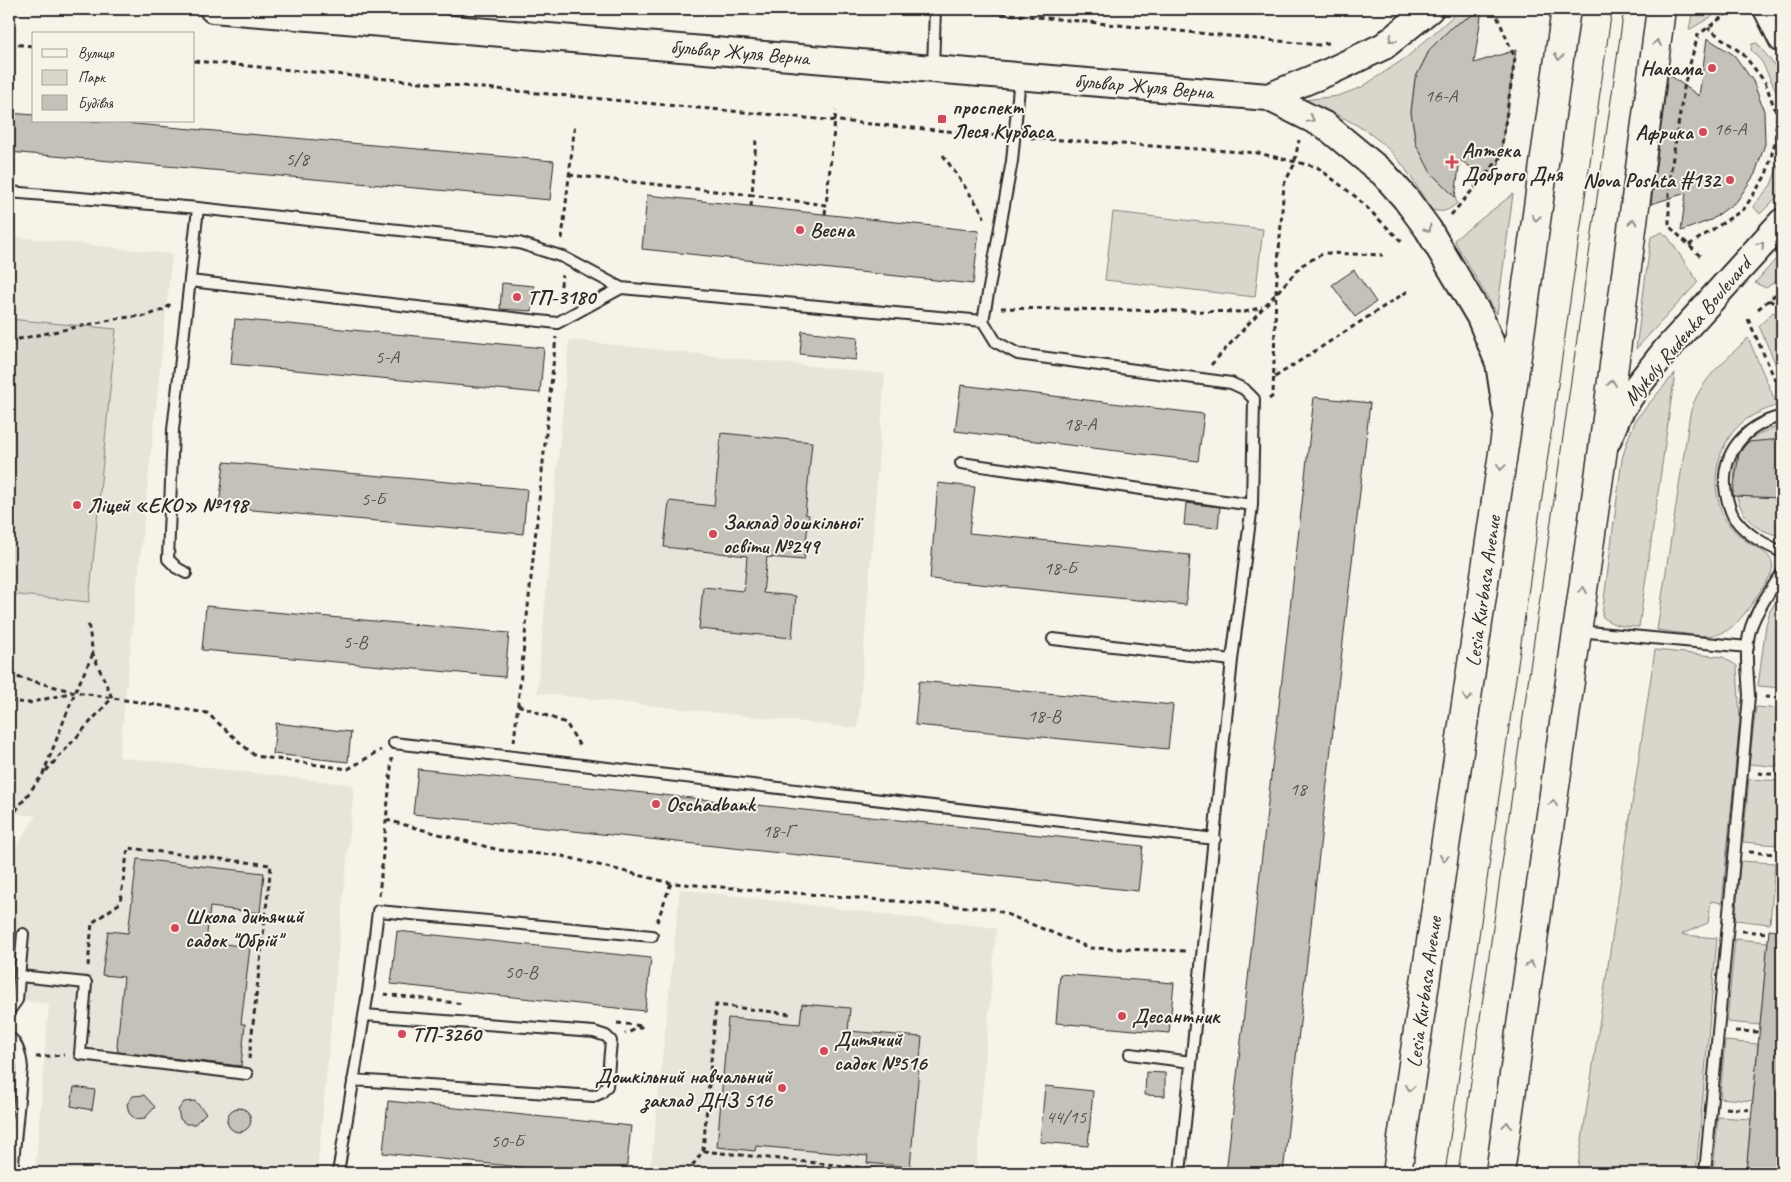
<svg xmlns="http://www.w3.org/2000/svg" width="1791" height="1182" viewBox="0 0 1791 1182" font-family="Caveat,sans-serif">
	<style>
		.built { fill: #e8e4da }
		.green { fill: #dad6cc; stroke: #82807c }
		.building { fill: #c4c1b9; stroke: #2b2b2b }
		.lines { fill: none; stroke-linecap: round; stroke-linejoin: round }
		.service-casing { stroke: #2b2b2b; stroke-width: 14 }
		.tertiary-casing { stroke: #2b2b2b; stroke-width: 30 }
		.primary-casing { stroke: #2b2b2b; stroke-width: 31 }
		.path { stroke: #2b2b2b; stroke-width: 3; stroke-dasharray: 5 4; stroke-linecap: butt }
		.service { stroke: #f7f3e8; stroke-width: 10 }
		.tertiary { stroke: #f7f3e8; stroke-width: 26 }
		.primary { stroke: #f7f3e8; stroke-width: 28 }
		.tram { stroke: #2b2b2b; stroke-width: 1 }
		.oneway { stroke: #918f8a }
		.poi-dot { fill: #d1495b; stroke: #f7f3e8; stroke-width: 2 }
		.labels { text-anchor: middle; stroke-width: 4; stroke-linejoin: round; paint-order: stroke }
		.number-label { font-size: 19px; fill: #51504e }
		.street-label { font-size: 21px; fill: #2b2b2b; stroke: #f7f3e8 }
		.poi-label { font-size: 21px; font-weight: bold; fill: #2b2b2b; stroke: #f7f3e8; text-anchor: start }
	</style>
	<rect width="100%" height="100%" fill="#f7f3e8"/>
	<filter id="ink" filterUnits="userSpaceOnUse"><feTurbulence type="fractalNoise" baseFrequency=".02" numOctaves="2"/><feDisplacementMap in="SourceGraphic" scale="10" xChannelSelector="R" yChannelSelector="G"/><feConvolveMatrix kernelMatrix="1 2 1 2 8 2 1 2 1" color-interpolation-filters="sRGB"/></filter>
	<g filter="url(#ink)">
		<path class="built" d="M9,236L172,254L119,757L354,785L317,1173H35L49,1004L9,999V858L36,816L9,813Z
			M569,340L885,374L858,728L537,693Z
			M680,889L996,928L976,1173H650Z"/>
		<path class="green" d="M1461,9L1482,10L1453,26L1430,49L1415,79L1411,112L1416,144L1455,197L1457,203C1448,211 1444,213 1432,210C1420,193 1409,171 1395,156C1370,128 1337,114 1304,100L1338,96L1362,87L1407,57Z
			M1693,9H1724L1689,30Z
			M1757,43L1782,75V103L1762,62L1751,50L1752,44Z
			M1782,154V192L1760,214L1753,206L1771,185Z
			M1513,194L1497,314L1454,240Z
			M1113,212L1263,229L1255,297L1105,280Z
			M1662,232L1668,237L1698,282L1636,349L1651,237Z
			M1782,252V277L1766,288L1755,283Z
			M1773,312L1782,318V379L1759,326Z
			M9,319L116,329L89,602L9,594Z
			M1748,338L1777,405C1766,410 1752,414 1743,422C1722,439 1713,468 1717,494C1719,503 1721,515 1727,522C1732,529 1739,536 1746,541C1754,547 1769,552 1772,562C1775,572 1766,582 1761,590C1725,646 1719,638 1657,630L1690,414C1699,380 1724,362 1748,338Z
			M1675,373L1639,627C1624,626 1613,627 1602,616L1622,459L1628,439L1636,419Z
			M1782,426V537C1773,534 1762,531 1754,525C1734,508 1729,474 1740,451C1747,437 1768,429 1782,426Z
			M1782,591V688L1758,686L1766,625L1770,611Z
			M1655,650L1723,657L1737,666L1740,719L1722,903L1711,901L1708,923L1682,934L1684,935L1717,938L1696,1173H1577Z
			M1756,707L1782,709V767L1749,764Z
			M1749,779L1782,781L1777,845L1743,842Z
			M1740,861L1775,863L1770,924L1735,920Z
			M1735,939L1768,942L1760,1025L1727,1022Z
			M1725,1041L1758,1044L1753,1101L1720,1098Z
			M1718,1117L1751,1119L1746,1173H1713Z"/>
		<path class="building" d="M1482,10L1474,63L1516,50L1496,184L1460,160L1455,197L1431,173L1416,144L1411,112L1415,79L1430,49L1453,26Z
			M1707,38L1734,55L1753,81L1764,111L1765,144L1755,174L1737,201L1711,220L1681,231L1686,193L1651,204L1668,74L1699,96Z
			M9,113L34,115V121H101L554,161L550,200L9,152Z
			M647,195L979,231L973,284L642,249Z
			M1354,270L1376,302L1355,317L1332,285Z
			M502,283L534,286L532,311L500,309Z
			M235,319L544,348L540,393L231,364Z
			M802,331L858,337L856,360L800,354Z
			M961,385L1204,414L1198,461L955,431Z
			M1314,397L1370,403L1283,1173H1226Z
			M721,433L812,442L805,514L809,515L804,560L767,557L763,593L796,596L792,638L699,629L703,587L744,591L747,556L664,547L669,501L714,506Z
			M1782,439V498L1733,496V491L1739,454L1743,448L1748,442Z
			M224,462L527,489L523,534L219,507Z
			M938,483L975,487L969,533L1190,555L1186,605L930,579Z
			M1186,503L1220,507L1218,528L1184,525Z
			M206,606L509,633L505,677L202,650Z
			M919,681L1173,705L1168,749L915,725Z
			M276,723L351,732L348,762L273,754Z
			M418,769L1143,846L1138,891L413,814Z
			M137,859L264,873L260,913L210,907L206,942L250,947L241,1024H245L241,1066L118,1052L117,1045L124,977L102,975L108,931L128,933Z
			M1769,930L1782,931V1173H1746Z
			M397,931L651,958L645,1011L391,984Z
			M1060,974L1174,983L1169,1033L1056,1023Z
			M802,1004L850,1008L848,1031L922,1037L910,1167L867,1163L868,1156L756,1146L755,1151L717,1147L728,1018L800,1024Z
			M1146,1072L1165,1073V1096L1145,1095Z
			M1045,1086L1093,1091L1088,1146L1040,1142Z
			M74,1087L95,1090L92,1110L71,1106Z
			M144,1095L155,1107L145,1118L135,1119L129,1113L127,1104L133,1096Z
			M195,1101L206,1113L195,1124H186L180,1119L178,1110L184,1102Z
			M388,1101L631,1126L626,1173H579L383,1153Z
			M227 1120a12 12 0 1 1 24 0a12 12 0 1 1-24 0Z"/>
		<g class="lines">
			<g class="service-casing">
				<path id="service" d="M933,68L935,9
					M1020,77L1012,161L983,321L996,342L1018,354L1231,383L1244,389L1254,399L1252,505L1232,660L1180,1173
					M9,192L198,208L519,243L563,257L621,288L983,321
					M190,281L557,323L621,288
					M1782,416C1745,425 1719,454 1726,494C1728,503 1730,512 1735,519C1747,535 1764,544 1782,552
					M961,463L1252,505
					M186,573L177,568L168,559L173,430L198,208
					M1578,631L1748,647
					M1053,639L1232,660
					M394,743L1215,839
					M20,976L86,983L80,1054L247,1074
					M9,1011L17,1000L23,934
					M9,1037C18,1043 21,1057 22,1068L12,1173
					M1130,1054L1191,1062
					M353,1080L594,1096L601,1093L607,1086L611,1041L606,1036L594,1032L364,1015
					M338,1173L368,992L378,911L652,936
					M1705,1173L1749,696C1748,674 1744,648 1751,627C1758,607 1771,590 1782,573"/>
			</g>
			<g class="tertiary-casing">
				<path id="tertiary" d="M213,9L1268,97L1326,126L1384,174L1406,199L1428,229L1480,317L1499,363L1506,409
					M1767,9L1782,39
					M1268,97L1331,71L1384,46L1430,9
					M1607,441L1619,413L1635,389L1666,350L1782,222"/>
			</g>
			<g class="primary-casing">
				<path id="primary" d="M1397,1173L1508,419L1566,9
					M1500,1173L1603,449L1661,9"/>
			</g>
			<path class="path" d="M957,9L1319,45L1332,42
				M1319,11L1320,9
				M9,44L34,46
				M194,61L1000,136
				M1031,138L1258,153L1317,167L1356,197L1403,243
				M943,155L983,213L984,218
				M569,175L752,195L756,140
				M751,206L752,195L826,205L836,111
				M825,214L826,205
				M1451,215L1500,158L1515,58L1494,9
				M562,239L575,123
				M1689,245L1744,209L1766,175L1775,143L1777,115L1765,82L1743,54L1708,28
				M1700,256L1669,226V182L1685,82L1698,35L1729,12
				M1769,300L1782,308
				M559,304L562,275
				M1001,308L1245,312L1262,307
				M1758,309L1782,289
				M1748,319L1782,395
				M9,341L121,318L145,316L166,309L170,304
				M1211,365L1302,265L1324,253L1383,255
				M1275,377L1408,291
				M1269,399L1273,396L1276,291L1284,184L1294,165L1299,140
				M9,675L75,692L207,713L255,756L348,769L381,750
				M1765,697L1782,698
				M9,701L29,703L74,692
				M518,705L566,723L581,748
				M514,742L556,337
				M9,762L14,813
				M46,771L112,698L93,654L88,622
				M1758,773L1782,775
				M386,820L499,850L562,856L671,883L994,909L1090,948L1187,951
				M9,837L14,813L43,774L75,692L93,654
				M1749,852L1776,854
				M379,896L392,758
				M657,922L671,883
				M1742,931L1769,933
				M88,966L92,923L120,903L128,848L271,865L249,1059
				M384,994L464,1004
				M617,1023L643,1026L625,1034
				M1735,1031L1759,1032
				M36,1057L64,1055
				M1726,1108L1752,1110
				M703,1151L911,1173
				M687,1173L703,1151L716,1005L790,1014"/>
			<use href="#service" class="service"/>
			<use href="#tertiary" class="tertiary"/>
			<use href="#primary" class="primary"/>
			<path class="tram" d="M1445,1173L1612,9
				M1458,1173L1624,9"/>
		</g>
		<defs><path id="oneway-chevron" d="M-2-3.5L2.5 0L-2 3.5" fill="none" stroke-width="1.6" stroke-linecap="round" stroke-linejoin="round" transform="scale(1.25)"/></defs>
		<g class="oneway">
			<use href="#oneway-chevron" transform="translate(1392 39) rotate(141)"/>
			<use href="#oneway-chevron" transform="translate(1657 43) rotate(-83)"/>
			<use href="#oneway-chevron" transform="translate(1559 57) rotate(98)"/>
			<use href="#oneway-chevron" transform="translate(1311 119) rotate(27)"/>
			<use href="#oneway-chevron" transform="translate(1536 218) rotate(98)"/>
			<use href="#oneway-chevron" transform="translate(1633 222) rotate(-83)"/>
			<use href="#oneway-chevron" transform="translate(1428 229) rotate(57)"/>
			<use href="#oneway-chevron" transform="translate(1761 245) rotate(-47)"/>
			<use href="#oneway-chevron" transform="translate(1612 383) rotate(-83)"/>
			<use href="#oneway-chevron" transform="translate(1501 467) rotate(98)"/>
			<use href="#oneway-chevron" transform="translate(1583 590) rotate(-82)"/>
			<use href="#oneway-chevron" transform="translate(1467 698) rotate(98)"/>
			<use href="#oneway-chevron" transform="translate(1553 803) rotate(-82)"/>
			<use href="#oneway-chevron" transform="translate(1444 858) rotate(98)"/>
			<use href="#oneway-chevron" transform="translate(1530 964) rotate(-82)"/>
			<use href="#oneway-chevron" transform="translate(1410 1088) rotate(98)"/>
			<use href="#oneway-chevron" transform="translate(1507 1125) rotate(-82)"/>
		</g>
	</g>
	<g class="poi-dot">
		<circle cx="1712" cy="68" r="5"/>
		<rect x="937" y="114" width="10" height="10" rx="2.5"/>
		<circle cx="1703" cy="132" r="5"/>
		<path d="M1449.5 154.5h5v5h5v5h-5v5h-5v-5h-5v-5h5z"/>
		<circle cx="1730" cy="180" r="5"/>
		<circle cx="800" cy="230" r="5"/>
		<circle cx="517" cy="297" r="5"/>
		<circle cx="77" cy="505" r="5"/>
		<circle cx="713" cy="534" r="5"/>
		<circle cx="656" cy="804" r="5"/>
		<circle cx="175" cy="928" r="5"/>
		<circle cx="1122" cy="1016" r="5"/>
		<circle cx="402" cy="1034" r="5"/>
		<circle cx="824" cy="1051" r="5"/>
		<circle cx="782" cy="1088" r="5"/>
	</g>
	<g class="labels">
		<g class="number-label">
			<text x="1441" y="102">16-А</text>
			<text x="1730" y="135">16-А</text>
			<text x="297" y="165">5/8</text>
			<text x="387" y="363">5-А</text>
			<text x="1080" y="430">18-А</text>
			<text x="373" y="505">5-Б</text>
			<text x="1060" y="574">18-Б</text>
			<text x="355" y="648">5-В</text>
			<text x="1044" y="722">18-В</text>
			<text x="1298" y="795">18</text>
			<text x="778" y="837">18-Г</text>
			<text x="521" y="978">50-В</text>
			<text x="1066" y="1123">44/15</text>
			<text x="507" y="1147">50-Б</text>
		</g>
		<g class="street-label">
			<text transform="translate(740 52) rotate(5)" y="7">бульвар Жуля Верна</text>
			<text transform="translate(1144 86) rotate(5)" y="7">бульвар Жуля Верна</text>
			<text transform="translate(1687 331) rotate(-50)" y="7">Mykoly Rudenka Boulevard</text>
			<text transform="translate(1483 591) rotate(-82)" y="7">Lesia Kurbasa Avenue</text>
			<text transform="translate(1424 992) rotate(-82)" y="7">Lesia Kurbasa Avenue</text>
		</g>
		<g class="poi-label">
			<text x="1702" y="75" text-anchor="end">Накама</text>
			<text x="952" y="114">проспект<tspan x="952" dy="24">Леся Курбаса</tspan></text>
			<text x="1693" y="139" text-anchor="end">Африка</text>
			<text x="1462" y="157">Аптека<tspan x="1462" dy="24">Доброго Дня</tspan></text>
			<text x="1720" y="187" text-anchor="end">Nova Poshta #132</text>
			<text x="810" y="237">Весна</text>
			<text x="527" y="304">ТП-3180</text>
			<text x="87" y="512">Ліцей «ЕКО» №198</text>
			<text x="723" y="529">Заклад дошкільної<tspan x="723" dy="24">освіти №249</tspan></text>
			<text x="666" y="811">Oschadbank</text>
			<text x="185" y="923">Школа дитячий<tspan x="185" dy="24">садок "Обрій"</tspan></text>
			<text x="1132" y="1023">Десантник</text>
			<text x="412" y="1041">ТП-3260</text>
			<text x="834" y="1046">Дитячий<tspan x="834" dy="24">садок №516</tspan></text>
			<text x="772" y="1083" text-anchor="end">Дошкільний навчальний<tspan x="772" dy="24">заклад ДНЗ 516</tspan></text>
		</g>
	</g>
	<rect width="1791" height="1182" fill="none" stroke="#f7f3e8" stroke-width="30"/>
	<rect x="15" y="15" width="1761" height="1152" fill="none" stroke="#2b2b2b" stroke-width="2" filter="url(#ink)"/>
	<rect x="32" y="32" width="162" height="90" fill="#f7f3e8" stroke="#a5a39c"/>
	<rect x="42" y="49" width="25" height="8" fill="#f7f3e8" stroke="#a5a39c"/>
	<text x="78" y="58" font-size="15" fill="#2b2b2b">Вулиця</text>
	<rect x="42" y="70" width="25" height="15" fill="#dad6cc" stroke="#a5a39c"/>
	<text x="78" y="82" font-size="15" fill="#2b2b2b">Парк</text>
	<rect x="42" y="95" width="25" height="15" fill="#c4c1b9" stroke="#a5a39c"/>
	<text x="78" y="108" font-size="15" fill="#2b2b2b">Будівля</text>
</svg>
